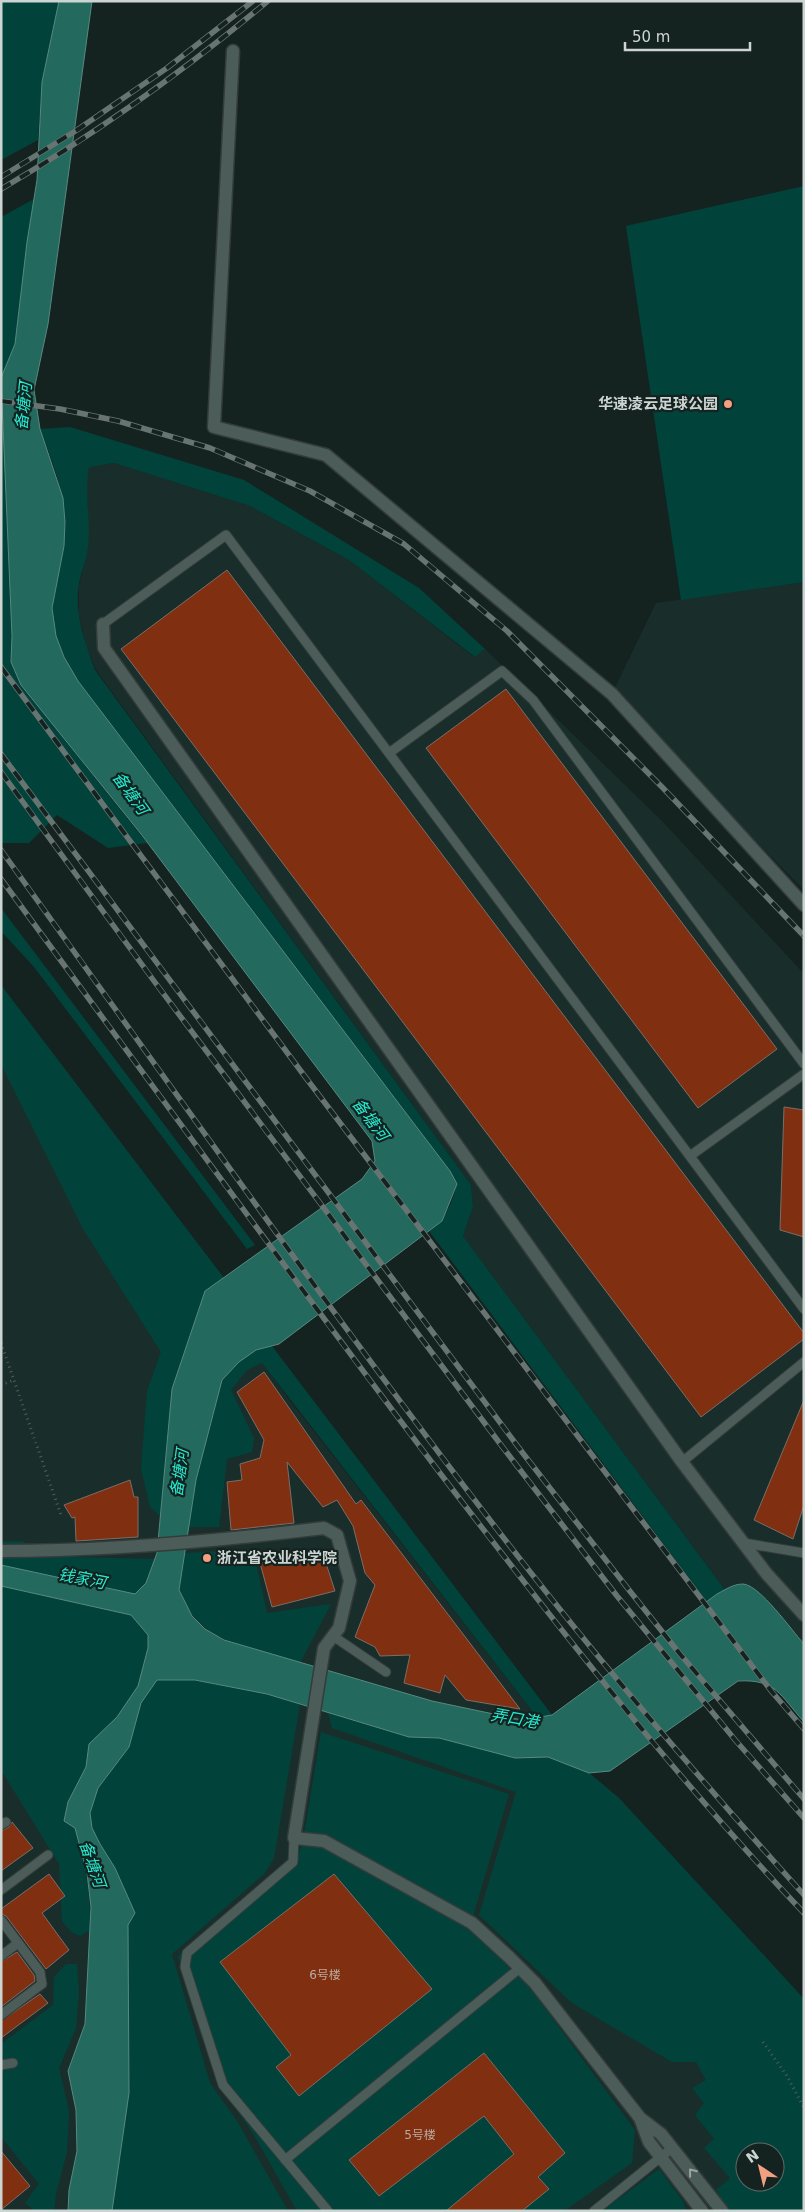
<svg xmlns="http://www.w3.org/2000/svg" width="805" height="2212" viewBox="0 0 805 2212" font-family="'DejaVu Sans','Noto Sans SC',sans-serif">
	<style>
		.built { fill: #192e2a; fill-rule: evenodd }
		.green { fill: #01433b; fill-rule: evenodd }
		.water { fill: #24695e; stroke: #578981 }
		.building { fill: #803010; stroke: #7b6d68 }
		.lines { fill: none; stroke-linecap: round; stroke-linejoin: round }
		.lane-casing { stroke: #333c3a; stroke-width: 11 }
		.street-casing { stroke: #333c3a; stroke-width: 15 }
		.path { stroke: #515d5a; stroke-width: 3; stroke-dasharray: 1 4; stroke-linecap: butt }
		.lane { stroke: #4c5c58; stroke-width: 9 }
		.street { stroke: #4c5c58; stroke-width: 12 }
		.rail-casing { stroke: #687471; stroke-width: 5.5 }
		.rail { stroke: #152320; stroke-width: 4; stroke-dasharray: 11; stroke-linecap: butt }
		.oneway { stroke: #99a5a2 }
		.poi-dot { fill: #f39f82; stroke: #152320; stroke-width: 2 }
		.labels { text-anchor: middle; stroke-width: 4.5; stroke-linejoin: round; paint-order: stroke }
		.number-label { font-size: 12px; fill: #baaca2 }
		.poi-label { font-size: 15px; font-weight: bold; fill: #cdd5d3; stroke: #152320; text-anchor: end }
		.water-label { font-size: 16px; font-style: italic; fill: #23ebd1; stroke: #152320 }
	</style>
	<rect width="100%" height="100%" fill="#152320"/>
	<path class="built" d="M114,463L250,506L349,560L474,657L485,649L661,820L804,974V1644L756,1590L733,1586L725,1590L463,1236L473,1207L471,1185L96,670L86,646L79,615V586L88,547V511L86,483L89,466Z
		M804,582V890L612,694L656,603Z
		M1,1020L134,1187L288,1398L537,1717L589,1773L619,1798L804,1999V2211H1ZM745,2152H775V2182H745Z"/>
	<path class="green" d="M1,1H59L42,82L38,140L1,160Z
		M804,186V582L681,600L626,226Z
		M34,199L27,242L15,344L1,378V217Z
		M1,407L6,471L12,636L11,662L21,685L147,843L108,848L57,815L29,843H1Z
		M70,427L244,480L419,588L485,649L475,657L349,560L250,506L114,463L89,467C84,493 91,520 88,547C87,559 81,572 79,584C74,613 85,643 95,670L471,1185L473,1207L463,1236L725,1590L707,1602L429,1231C447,1217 451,1205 457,1184L450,1171L78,681C65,659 50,634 52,607C54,579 65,552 65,524C65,491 51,459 40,429Z
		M1,908L255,1245L247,1249L34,967L1,931Z
		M1,985L224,1278L205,1291L172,1389L160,1516L150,1507L141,1469L147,1391L161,1352L83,1229L1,1064Z
		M272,1346L552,1715L537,1717L262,1363L247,1370L231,1390L254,1438L252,1452L227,1459L219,1527H189L196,1480L222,1380L239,1362L256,1350Z
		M1,1541H23L34,1556L155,1559L146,1583L135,1595L1,1565Z
		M253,1549L267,1613L331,1604L300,1663C256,1650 196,1643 180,1591C177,1581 183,1564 185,1553Z
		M1,1586L132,1615L148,1635V1648L138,1686L117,1717L89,1744L86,1767L68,1802L64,1821L75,1828C85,1863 91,1894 90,1930L80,1936L71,1932L62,1921L59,1864L1,1770Z
		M157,1680H195L267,1694L300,1704L274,1858L264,1874L172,1954L210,2083L237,2121L288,2211H112L128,1997V1925L134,1913L92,1828L90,1813L98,1788L129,1747L141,1703Z
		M328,1713L409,1737L439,1738L515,1758L548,1757L589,1773L619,1798L804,1999V2211H729L716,2190L730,2178L704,2148L714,2139L695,2115L704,2103L692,2088L706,2080L696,2062H672L572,2003L479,1915L516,1792L332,1728ZM745,2152H775V2182H745Z
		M321,1732L509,1794L469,1930L528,1985L635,2130L632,2163L564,2211H297L254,2135L216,2080L178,1956L302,1847Z
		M66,1964H77L79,1992L76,2028L59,2068L69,2111L67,2152L56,2194L54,2211H35L25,2203L39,2184L1,2137V2044L53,2005L54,1977Z
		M659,2169L683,2201L686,2211H602Z"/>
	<path class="water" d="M59,1H92L48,324L34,390L40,429L63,498L65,522L64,546L52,608L56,636L64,657L78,681L450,1171L457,1184L442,1221L279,1344L256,1350L239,1362L222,1380L196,1480L179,1590L192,1616L205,1629L224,1640L432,1701L522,1720L552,1715L717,1594C725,1590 733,1584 743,1584C760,1585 792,1631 804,1644V1722C780,1695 776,1679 738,1681L610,1771L589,1773L548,1757L515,1758L439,1738L409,1737L267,1694L195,1680H157L141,1703L129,1747L98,1788L90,1813L92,1828L100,1844L115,1868L135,1913L128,1925L129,2093L112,2211H68L69,2190L77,2151L76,2110L68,2071L85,2024L91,1907L87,1873L75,1828L64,1821L68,1802L86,1767L89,1744L117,1717L138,1686L148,1648V1635L131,1615L1,1586V1565L135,1594L146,1583L157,1553L172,1389L205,1291L362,1179L375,1161L372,1141L141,834L21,685L11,662L12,636L1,378L15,344L27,242L37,180L42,82Z"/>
	<path class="building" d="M227,570L804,1333V1339L701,1417L121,649Z
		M506,689L777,1049L698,1108L426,748Z
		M784,1107L804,1110V1237L780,1230Z
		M264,1372L356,1504L361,1500L520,1709L466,1700L445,1675L440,1693L404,1683L410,1655L380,1656L375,1647L355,1637L375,1585L365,1573L353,1526L337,1500L323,1507L287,1462L294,1523L231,1530L227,1482L242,1480L240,1464L260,1458L264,1440L237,1392Z
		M804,1400V1505L793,1539L754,1520Z
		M130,1480L134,1497H138V1537L76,1541L75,1517L72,1518L64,1505Z
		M322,1551L335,1591L272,1607L260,1563Z
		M12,1822L33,1848L1,1871V1831L9,1827Z
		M49,1874L65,1896L42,1913L69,1950L46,1969L6,1916L1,1914V1909Z
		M334,1874L432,1989L299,2096L276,2067L291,2055L220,1962Z
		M17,1952L34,1975L35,1981L1,2007V1962Z
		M40,1994L48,2003L1,2038V2021Z
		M484,2053L565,2153L538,2177L549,2189L522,2211H446L514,2154L484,2116L379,2196L349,2160Z
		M1,2151L30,2186L1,2210Z"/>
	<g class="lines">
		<g class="lane-casing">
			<path id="lane" d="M103,624L226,535L804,1309
				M389,753L502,671L533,700L804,1064
				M690,1156L804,1074
				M682,1462L804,1362
				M744,1543L804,1553
				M333,1636L386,1672
				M1,1825L6,1822
				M294,1838L293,1862L187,1953L185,1967L223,2085L328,2211
				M1,1890L48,1855
				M1,1920L40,1972L42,1984L1,2015
				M1,1956L18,1943
				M1,2065L13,2063
				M285,2160L520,1968
				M594,2211L672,2148"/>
		</g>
		<g class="street-casing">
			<path id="street" d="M233,51L214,427L326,455L612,694L804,905
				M103,624L104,648L682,1462L766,1573L804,1615
				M1,1551C109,1551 217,1541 324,1528L337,1535L350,1581L339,1628L324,1648L294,1838L324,1841L472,1923L509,1957L535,1983L640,2118L661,2134L722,2211
				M640,2118L649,2142L702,2211"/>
		</g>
		<path class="path" d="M1,1343L61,1515
			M1,1385L14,1380
			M763,2042L787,2076L804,2108"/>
		<use href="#lane" class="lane"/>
		<use href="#street" class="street"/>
		<g class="rail-casing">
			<path id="rail" d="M1,177L77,130L167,68L253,1
				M1,189C96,134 184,71 268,1
				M1,401L60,409L118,421L210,448L310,491L404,544L507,631L663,788L804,936
				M1,667L306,1078L772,1692L804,1729
				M1,754L522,1452L629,1590L680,1654L804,1799
				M1,772L154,981L501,1445L617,1596L736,1741L804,1818
				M1,850C164,1076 324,1304 493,1524C591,1652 696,1775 804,1895
				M1,879C148,1079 293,1280 443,1477C558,1627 674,1776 804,1913"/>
		</g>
		<use href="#rail" class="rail"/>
	</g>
	<defs><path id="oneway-chevron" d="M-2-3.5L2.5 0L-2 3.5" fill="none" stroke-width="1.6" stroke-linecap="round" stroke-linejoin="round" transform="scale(1.25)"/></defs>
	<use class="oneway" href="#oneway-chevron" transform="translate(692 2172) rotate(-129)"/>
	<g class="poi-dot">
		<circle cx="728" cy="404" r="5"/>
		<circle cx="207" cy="1558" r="5"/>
	</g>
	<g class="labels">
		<g class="number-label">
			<text x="325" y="1979">6号楼</text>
			<text x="420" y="2139">5号楼</text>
		</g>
		<g class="poi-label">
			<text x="718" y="409">华速凌云足球公园</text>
			<text x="217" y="1563" text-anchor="start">浙江省农业科学院</text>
		</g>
		<g class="water-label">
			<text transform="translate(23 406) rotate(-84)" y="6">备塘河</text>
			<text transform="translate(131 793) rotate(54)" y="6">备塘河</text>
			<text transform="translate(371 1119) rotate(53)" y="6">备塘河</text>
			<text transform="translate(179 1473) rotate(-82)" y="6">备塘河</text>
			<text transform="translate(82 1578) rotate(11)" y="6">钱家河</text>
			<text transform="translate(515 1718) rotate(10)" y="6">弄口港</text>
			<text transform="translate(93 1864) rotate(71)" y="6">备塘河</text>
		</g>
	</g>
	<rect width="805" height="2212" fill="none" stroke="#cdd5d3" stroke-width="5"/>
	<g transform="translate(760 2167) rotate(325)"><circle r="24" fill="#152320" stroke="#5f6a68"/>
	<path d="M0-4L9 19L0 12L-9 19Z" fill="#f39f82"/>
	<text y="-8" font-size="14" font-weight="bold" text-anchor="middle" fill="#cdd5d3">N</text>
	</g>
	<path d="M625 42v8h125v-8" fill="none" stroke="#cdd5d3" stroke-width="2.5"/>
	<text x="632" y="42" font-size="15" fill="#cdd5d3" stroke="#152320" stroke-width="4" paint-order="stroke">50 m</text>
</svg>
